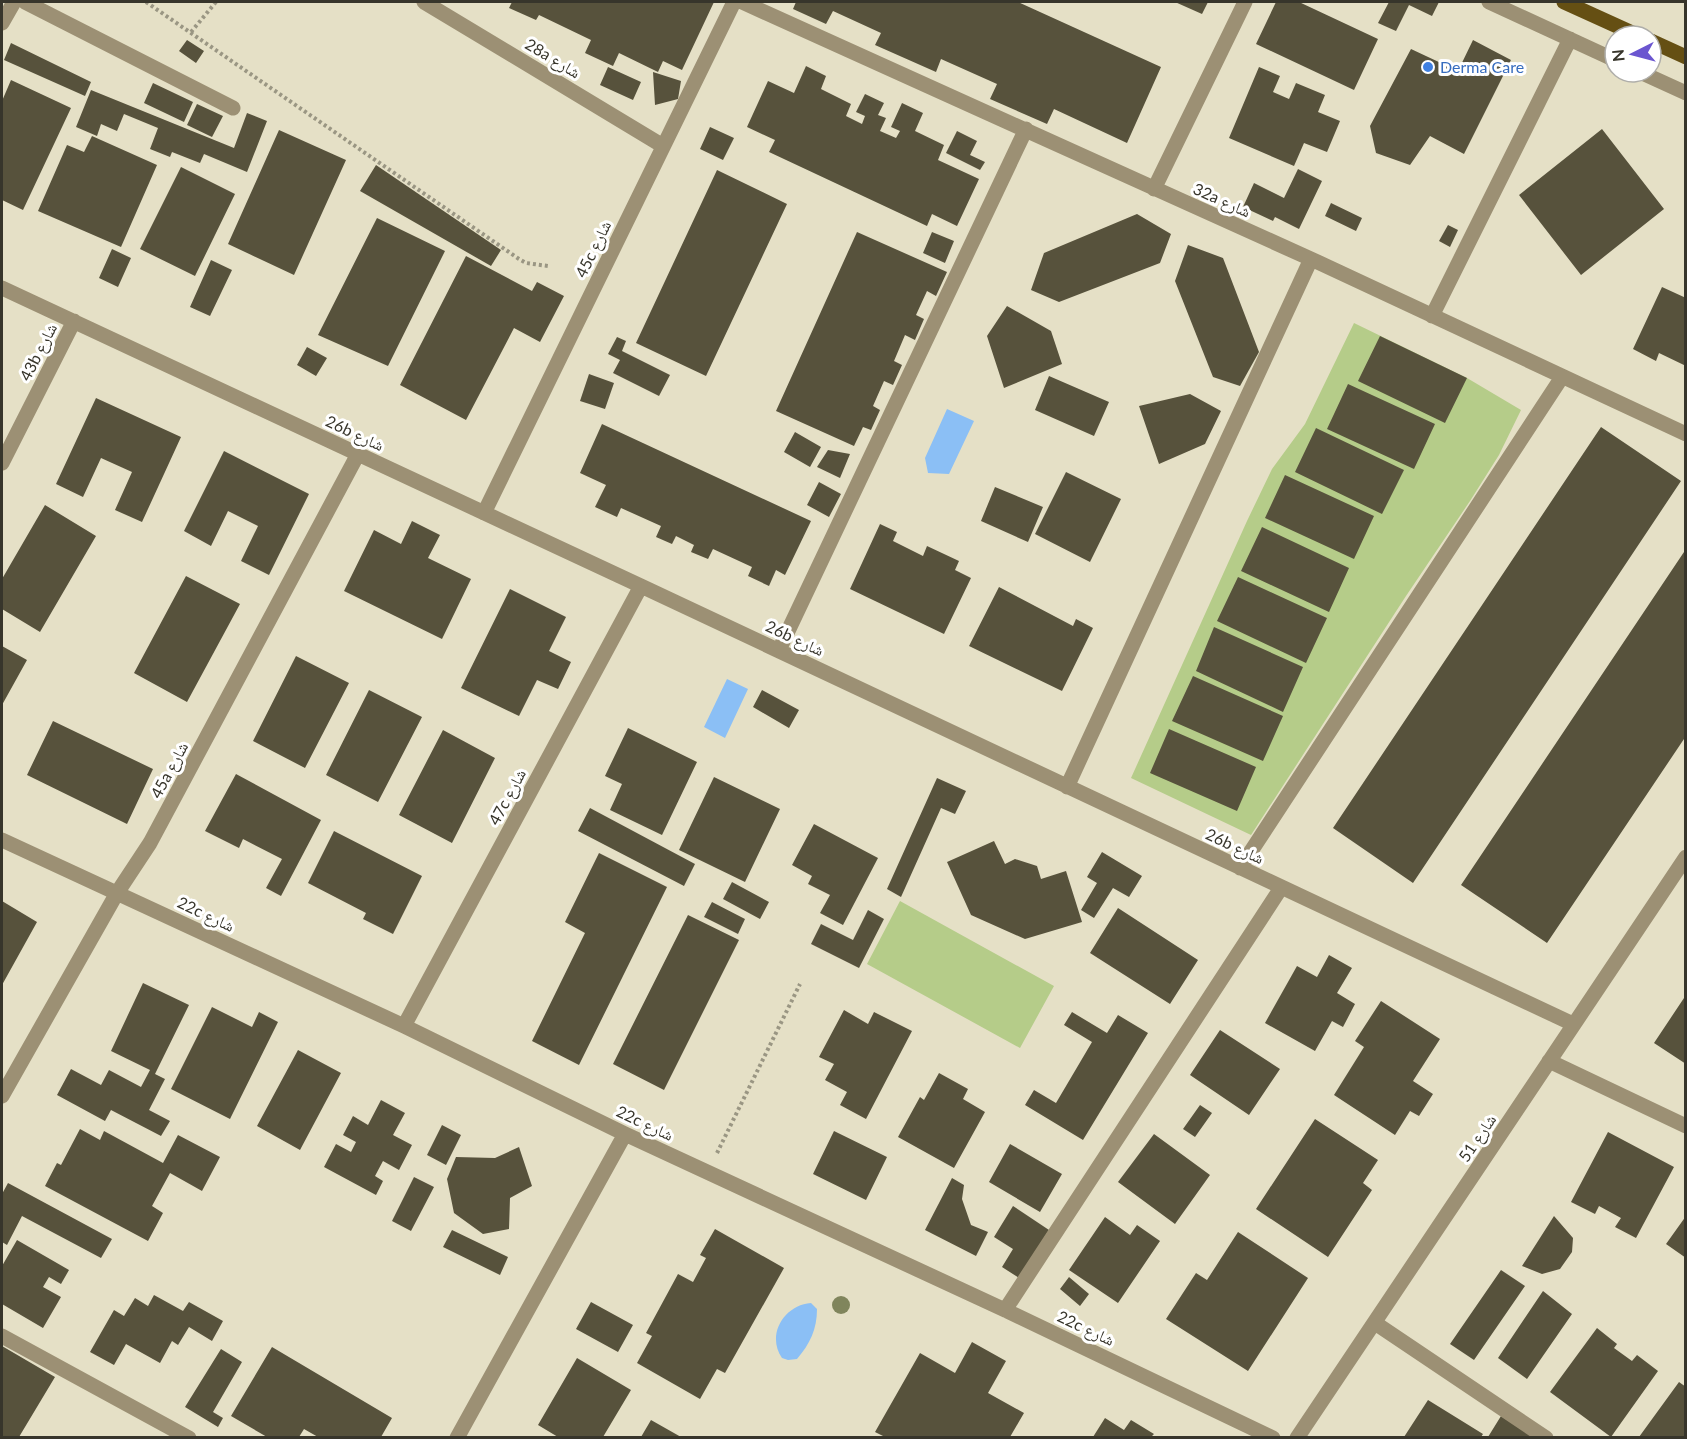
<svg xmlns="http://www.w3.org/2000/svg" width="1687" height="1439" viewBox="0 0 1687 1439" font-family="Lato,'Noto Naskh Arabic',sans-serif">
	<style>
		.green { fill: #b5cc89 }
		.water { fill: #8bbff5 }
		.building { fill: #57523c }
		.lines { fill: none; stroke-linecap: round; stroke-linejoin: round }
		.path { stroke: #9a9683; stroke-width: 4; stroke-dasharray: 3 3; stroke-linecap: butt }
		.minor { stroke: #9c9074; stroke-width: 15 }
		.major { stroke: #654f13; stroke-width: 15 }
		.tree { fill: #80855c }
		.shop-dot { fill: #3f7fe0; stroke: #fff; stroke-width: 2 }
		.labels { text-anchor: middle; stroke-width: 6; stroke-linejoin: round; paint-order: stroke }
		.street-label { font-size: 16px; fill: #37352b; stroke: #fff }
		.shop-label { font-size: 16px; fill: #366cbe; stroke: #fff; text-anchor: start }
	</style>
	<rect width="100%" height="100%" fill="#e5e0c6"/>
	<path class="green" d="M1354,323L1467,378L1521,410L1499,455L1470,501L1406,596L1251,835L1131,778L1247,521L1272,469L1305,424Z
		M900,901L1054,986L1020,1048L867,964Z"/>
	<path class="water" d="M947,409L974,421L949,474L928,473L925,458Z
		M727,679L748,689L725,738L704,727Z
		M811,1303L817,1309C817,1329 810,1344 797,1359L788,1360L782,1358C766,1335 784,1305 811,1303Z"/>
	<path class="building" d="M512,2H714L682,70L663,61L658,72L619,53L613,66L585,53L591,40L539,15L536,20L509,8Z
		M796,2H1018L1161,67L1127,143L1054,109L1047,124L990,99L997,84L941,59L936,72L875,45L881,33L833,11L826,24L793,9Z
		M1175,2H1208L1202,14Z
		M1276,2H1299L1378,39L1354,90L1256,44Z
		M1389,2H1439L1432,16L1409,5L1396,31L1378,23Z
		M187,40L204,51L196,63L179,51Z
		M1473,40L1511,60L1464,154L1430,136L1410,165L1376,153L1370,126L1411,49L1458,71Z
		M11,43L91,82L85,96L4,60Z
		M806,66L826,76L821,89L851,104L846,116L862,124L865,116L856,112L865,94L884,103L878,115L886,118L880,131L896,138L900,131L891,127L902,103L923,113L915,131L944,145L938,160L979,179L957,226L932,214L927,226L769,152L775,140L747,127L768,81L794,93Z
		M608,67L641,82L633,100L600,85Z
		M1259,67L1280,76L1273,92L1289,99L1296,83L1325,95L1318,112L1340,121L1327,152L1304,143L1294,166L1229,138Z
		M653,72L681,81L678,99L655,105Z
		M11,80L71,108L23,210L2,200V101Z
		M153,83L193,102L184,122L144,103Z
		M91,90L234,148L247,113L267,121L247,172L204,154L200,163L172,152L170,157L150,149L158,128L124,114L117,131L101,124L97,136L76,127Z
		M197,104L223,116L212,137L187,125Z
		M710,127L734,138L723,160L700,149Z
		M1602,129L1664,209L1581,275L1519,195Z
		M279,130L346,160L294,275L228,244Z
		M957,131L977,141L970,155L985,162L980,170L946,153Z
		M92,136L157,165L121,247L38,211L67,145L84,152Z
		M376,165L501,250L491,266L360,191Z
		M181,167L235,194L195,276L140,249Z
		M1298,169L1322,181L1299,229L1275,217L1273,221L1243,207L1254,183L1284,198Z
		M717,170L787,204L706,376L636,343Z
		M1331,203L1362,218L1356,231L1325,216Z
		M1137,214L1171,234L1160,263L1059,302L1031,290L1044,253Z
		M377,218L445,251L388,366L318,335Z
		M1448,225L1458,230L1450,247L1439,241Z
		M857,232L947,272L936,296L927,291L916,315L924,319L915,340L905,335L894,361L902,365L893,385L884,381L873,406L880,410L871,430L863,427L854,446L776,411Z
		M932,232L954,241L945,263L923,253Z
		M1188,245L1223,258L1259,352L1240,386L1213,377L1175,281Z
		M112,249L131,258L118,287L99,278Z
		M466,256L532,291L537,282L564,296L540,342L514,328L466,420L400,385Z
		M211,260L232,270L210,316L190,307Z
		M1662,287L1686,298V366L1659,353L1656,361L1633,349Z
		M1007,306L1051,331L1062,364L1004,388L987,336Z
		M1380,336L1467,378L1445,423L1358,381Z
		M617,337L626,341L622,351L670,375L659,396L613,373L620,360L608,354Z
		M307,347L327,358L316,376L297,365Z
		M589,374L614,383L605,409L580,401Z
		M1049,376L1109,402L1094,436L1035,410Z
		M1348,384L1435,424L1414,469L1327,429Z
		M1190,394L1221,411L1205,444L1159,464L1139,406Z
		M96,398L181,437L142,522L115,510L132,472L101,458L83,497L56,484Z
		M602,424L811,521L785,575L776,570L769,586L748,576L752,567L713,549L708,559L691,552L694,545L676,536L672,544L656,537L661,526L621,508L617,517L595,507L606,485L580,473Z
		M1601,427L1681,481L1413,883L1333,828Z
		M1316,428L1404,470L1382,514L1295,472Z
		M795,432L821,447L810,467L784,452Z
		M828,450L850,454L840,478L817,467Z
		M224,451L309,494L269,575L241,561L258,526L228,511L211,546L184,531Z
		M1066,472L1121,499L1090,562L1035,534Z
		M1285,475L1374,516L1354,559L1265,518Z
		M819,482L841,494L829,517L807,505Z
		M995,487L1043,507L1028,542L981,521Z
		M45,505L96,536L40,632L2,609V579Z
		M412,521L440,535L428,558L471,579L442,639L344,591L374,530L401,544Z
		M880,524L897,532L893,541L923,556L927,546L959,561L955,570L971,578L944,634L850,589Z
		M1262,527L1349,568L1329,612L1241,571Z
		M1686,549V736L1547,943L1461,885Z
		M186,576L240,604L187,702L134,673Z
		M1238,577L1327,618L1306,663L1217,621Z
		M999,587L1073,626L1076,619L1093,628L1062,691L969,646Z
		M510,589L566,617L549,651L571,662L558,689L537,680L519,716L461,688Z
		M1214,627L1303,667L1283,712L1196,671Z
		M2,646L27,660L2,705Z
		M296,656L349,683L305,768L253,741Z
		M1193,676L1283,716L1263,761L1172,721Z
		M369,690L422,717L378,802L326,775Z
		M762,690L799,710L789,728L753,707Z
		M53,721L153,769L127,824L27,775Z
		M628,728L697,762L662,835L610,810L622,784L605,776Z
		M1169,729L1256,767L1237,811L1150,773Z
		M443,730L495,758L452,843L399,815Z
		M236,774L321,820L281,896L266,888L282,859L243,839L239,848L205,831Z
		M714,777L780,809L745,882L679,850Z
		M937,778L966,791L955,814L941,808L901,897L887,889Z
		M590,808L695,864L684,886L578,831Z
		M814,824L878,858L843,925L820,913L830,895L808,884L812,876L792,865Z
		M334,831L422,876L393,934L363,919L366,913L308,883Z
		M994,841L1005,864L1015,859L1037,866L1041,879L1066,871L1082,922L1025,939L971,915L947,862Z
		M1102,852L1142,876L1129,897L1113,888L1094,918L1081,910L1097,883L1087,877Z
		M599,853L667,887L579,1065L532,1041L585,933L565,922Z
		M732,882L769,902L760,919L723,899Z
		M2,901L37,922L2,985Z
		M712,902L745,919L738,934L704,917Z
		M1118,908L1198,960L1170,1004L1090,953Z
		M868,910L884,919L859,968L811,944L821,924L853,940Z
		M688,915L739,940L664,1090L613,1064Z
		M1329,955L1352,968L1337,993L1355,1004L1343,1027L1332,1021L1315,1051L1265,1023L1297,966L1317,977Z
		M143,983L189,1005L155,1074L165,1079L149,1110L170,1121L161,1136L111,1110L105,1121L57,1095L71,1069L101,1085L109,1070L141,1087L150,1070L111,1051Z
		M1686,995V1064L1654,1043Z
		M1381,1001L1440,1039L1413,1081L1433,1094L1419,1116L1410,1111L1395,1135L1334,1095L1364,1047L1355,1041Z
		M212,1007L252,1027L259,1012L278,1022L230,1119L171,1089Z
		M844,1010L868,1024L874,1012L912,1031L866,1119L840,1105L847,1092L825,1080L834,1064L819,1057Z
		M1072,1012L1107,1033L1118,1015L1148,1033L1083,1140L1025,1105L1034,1090L1056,1103L1092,1042L1064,1025Z
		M1220,1030L1280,1069L1249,1115L1190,1075Z
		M298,1050L341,1073L300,1150L257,1126Z
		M939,1073L968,1089L963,1099L985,1112L954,1168L898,1137L920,1097L924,1100Z
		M381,1100L405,1113L393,1135L412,1145L399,1170L383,1161L375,1176L383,1181L376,1195L324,1167L336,1144L351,1152L356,1142L343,1135L353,1116L368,1125Z
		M1200,1105L1212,1113L1195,1137L1183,1129Z
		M1315,1119L1378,1160L1363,1183L1372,1190L1328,1257L1256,1209Z
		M442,1125L461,1135L446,1165L427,1155Z
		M80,1129L100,1140L104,1131L163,1163L178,1135L220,1157L202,1191L170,1173L152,1206L163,1213L148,1241L45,1186L57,1163L61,1165Z
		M834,1131L887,1157L866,1200L813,1174Z
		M1608,1132L1674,1167L1636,1238L1615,1227L1621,1218L1599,1206L1595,1214L1571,1202Z
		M1154,1134L1210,1175L1175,1224L1118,1182Z
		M1010,1144L1062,1174L1040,1212L989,1182Z
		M519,1147L532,1186L510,1198L509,1229L483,1234L454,1213L447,1179L456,1157L495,1158Z
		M414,1177L434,1187L411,1231L392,1221Z
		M952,1178L964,1185L962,1199L971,1225L988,1232L976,1256L925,1230Z
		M8,1183L112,1239L101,1258L22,1216L7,1245L2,1242V1194Z
		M1013,1206L1049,1230L1019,1278L1002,1267L1013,1249L994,1237Z
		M1554,1216L1573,1238L1572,1252L1560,1269L1542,1274L1522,1266Z
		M1686,1216V1258L1666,1244Z
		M1105,1217L1130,1235L1137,1225L1160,1241L1118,1303L1069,1270Z
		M715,1229L784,1268L725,1373L717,1369L700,1399L637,1363L652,1336L646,1333L678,1274L693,1282L706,1258L700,1255Z
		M452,1230L508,1257L500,1275L443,1247Z
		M1238,1232L1308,1278L1248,1371L1166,1319L1196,1273L1207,1280Z
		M17,1240L69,1270L61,1284L49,1277L43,1287L61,1297L43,1328L2,1304V1266Z
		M1501,1270L1525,1286L1474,1360L1450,1344Z
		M1069,1277L1089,1294L1080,1306L1060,1289Z
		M1543,1291L1572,1314L1527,1379L1498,1358Z
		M154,1295L183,1311L189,1302L223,1321L212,1341L189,1327L178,1345L172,1341L160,1363L126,1344L114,1365L90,1352L114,1310L124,1316L135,1298L148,1306Z
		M591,1302L633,1325L618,1352L576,1329Z
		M1597,1328L1617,1344L1614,1348L1632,1361L1637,1355L1658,1371L1611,1437L1550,1392Z
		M972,1342L1006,1361L988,1393L1024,1413L1010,1437H885L875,1432L920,1353L955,1373Z
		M2,1346L55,1377L19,1437H2Z
		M272,1347L392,1418L381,1437H318L304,1429L299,1437H267L231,1416Z
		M221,1349L242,1362L213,1412L223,1418L218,1427L185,1407Z
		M577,1358L631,1390L603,1437H558L538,1425Z
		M1679,1382L1686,1387V1437H1639Z
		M1428,1400L1483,1434L1481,1437H1404Z
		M1501,1416L1534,1437H1488Z
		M1105,1418L1124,1430L1131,1420L1154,1434L1151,1437H1093Z
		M651,1420L681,1437H641Z"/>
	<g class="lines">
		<path class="path" d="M146,2L519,259L526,263L548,266
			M191,32L216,2
			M717,1153L800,984"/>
		<path class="minor" d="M25,2L233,108
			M424,2L663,146
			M742,2L1311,259L1686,434
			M1489,2L1615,60
			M2,23L14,2
			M1640,72L1686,93
			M1154,189L1245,2
			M2,288L641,586L1573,1024
			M1432,316L1570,39
			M2,463L74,321
			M484,513L734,2
			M779,650L1026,129
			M1067,787L1311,259
			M2,840L404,1026L625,1134L1005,1310L1273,1438
			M1240,868L1562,377
			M404,1026L641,586
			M1549,1061L1686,1126
			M2,1096L117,893L150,843L358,454
			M1005,1310L1281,888
			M1375,1323L1546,1438
			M2,1336L189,1438
			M457,1438L625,1134
			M1297,1438L1686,857"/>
		<path class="major" d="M1564,2L1639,36
			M1651,41L1686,57"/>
	</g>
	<circle class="tree" cx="841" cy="1305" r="9"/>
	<circle class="shop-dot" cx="1428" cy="67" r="6"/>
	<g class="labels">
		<g class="street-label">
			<text transform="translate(553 58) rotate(31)" y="6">28a شارع</text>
			<text transform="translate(1222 200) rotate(24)" y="6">32a شارع</text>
			<text transform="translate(593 249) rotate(-64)" y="6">45c شارع</text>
			<text transform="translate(38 352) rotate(-63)" y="6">43b شارع</text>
			<text transform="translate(355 433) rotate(25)" y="6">26b شارع</text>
			<text transform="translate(795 638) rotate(25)" y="6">26b شارع</text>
			<text transform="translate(169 770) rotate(-62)" y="6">45a شارع</text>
			<text transform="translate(507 797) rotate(-62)" y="6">47c شارع</text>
			<text transform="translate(1235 846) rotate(25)" y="6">26b شارع</text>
			<text transform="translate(206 914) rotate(25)" y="6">22c شارع</text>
			<text transform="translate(645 1123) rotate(25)" y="6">22c شارع</text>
			<text transform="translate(1477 1138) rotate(-56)" y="6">شارع 51</text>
			<text transform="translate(1086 1328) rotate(25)" y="6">22c شارع</text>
		</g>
		<g class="shop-label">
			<text x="1440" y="73">Derma Care</text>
		</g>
	</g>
	<rect width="1687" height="1439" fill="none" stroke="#37352b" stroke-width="6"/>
	<g transform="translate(1633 54) rotate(264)"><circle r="28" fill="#ffffff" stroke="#afaeaa" stroke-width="1.5"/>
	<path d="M0-4.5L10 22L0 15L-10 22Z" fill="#6b56d0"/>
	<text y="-9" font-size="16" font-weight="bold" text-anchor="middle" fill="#37352b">N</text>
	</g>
</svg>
